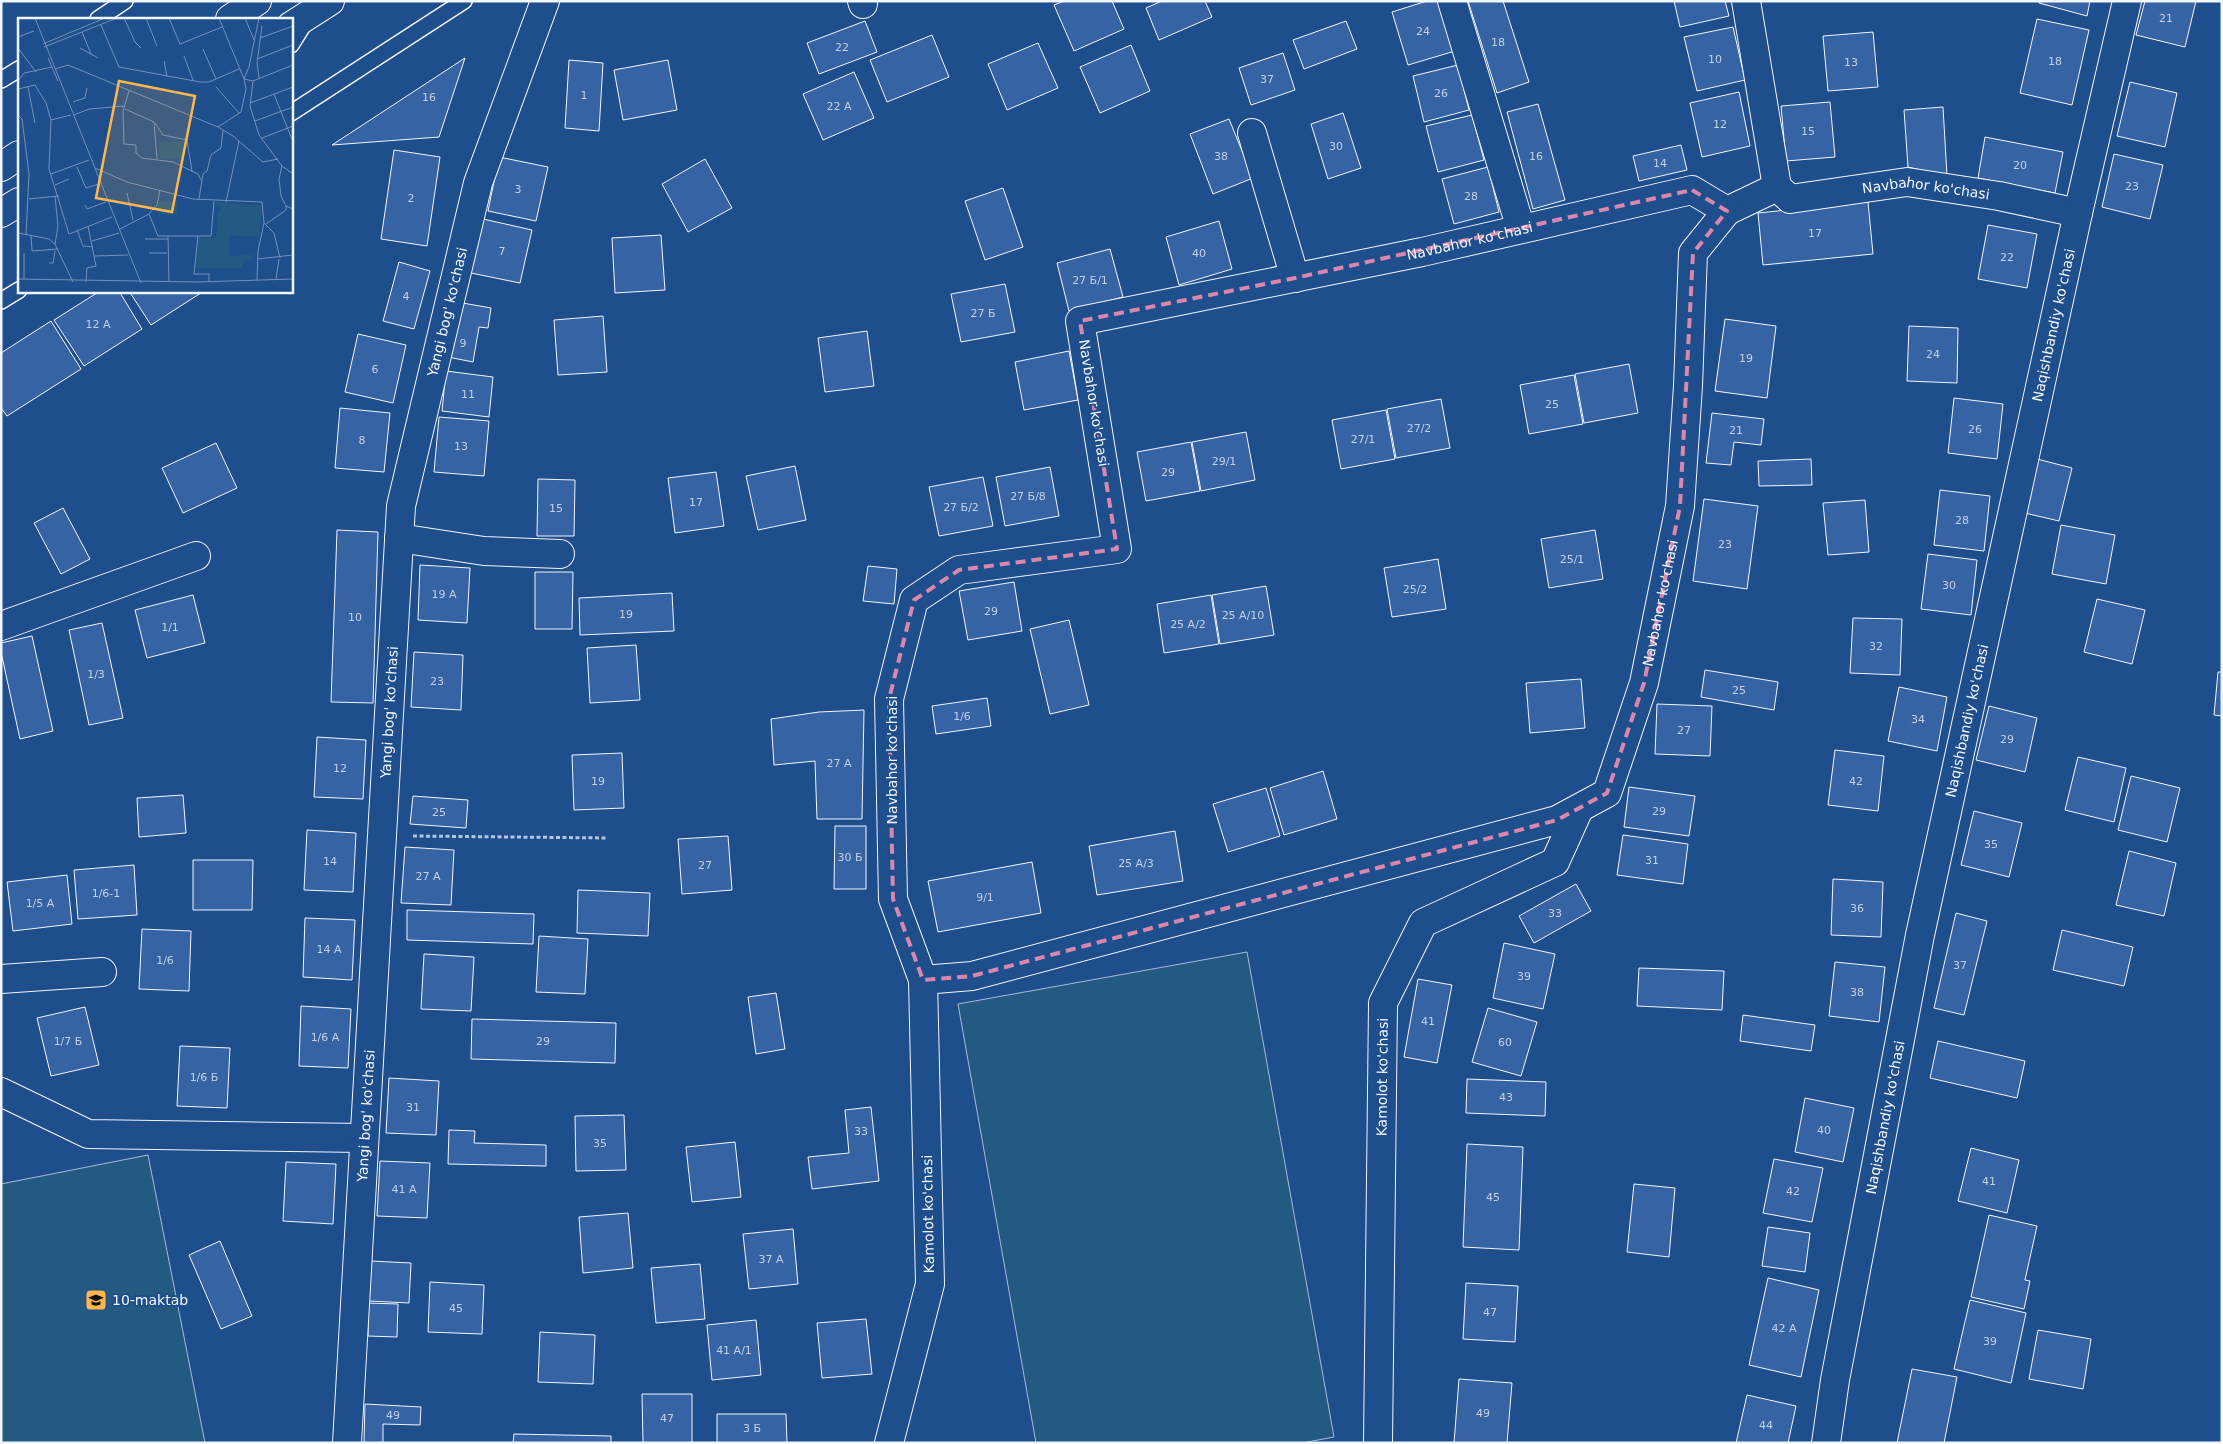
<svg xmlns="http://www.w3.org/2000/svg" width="2223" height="1444" viewBox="0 0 2223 1444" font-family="'DejaVu Sans',sans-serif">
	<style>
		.green { fill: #245a82; stroke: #a8bbd7 }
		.building { fill: #3563a3; stroke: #f2f6ff }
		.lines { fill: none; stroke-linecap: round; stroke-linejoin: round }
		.service-casing { stroke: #f2f6ff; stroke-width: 18 }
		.minor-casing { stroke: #f2f6ff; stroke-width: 30 }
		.primary-casing { stroke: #f2f6ff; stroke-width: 30 }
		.path { stroke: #b3c4dc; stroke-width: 3; stroke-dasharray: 4 2.5; stroke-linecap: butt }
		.service { stroke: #1f4e8c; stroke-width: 15 }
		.minor { stroke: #1f4e8c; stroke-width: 28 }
		.primary { stroke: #1f4e8c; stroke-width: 28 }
		.marked { fill: none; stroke: #da87ad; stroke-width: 4; stroke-dasharray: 10 6; stroke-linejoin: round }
		.labels { text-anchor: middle; stroke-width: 4; stroke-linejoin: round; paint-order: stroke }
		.number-label { font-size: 11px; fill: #c3d1e8 }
		.street-label { font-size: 14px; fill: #f2f6ff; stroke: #1f4e8c }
		.poi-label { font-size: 14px; fill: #f2f6ff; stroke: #1f4e8c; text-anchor: start }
		.inset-road { fill: none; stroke: #7391ba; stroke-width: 1 }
		.view { fill: #ffb74d; fill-opacity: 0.15; stroke: #ffb74d; stroke-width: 2.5 }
		.inset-edge { fill: none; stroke: #f2f6ff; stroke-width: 2.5 }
	</style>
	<rect width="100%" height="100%" fill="#1f4e8c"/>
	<path class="green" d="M1247,952L1334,1437L1302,1443H1036L958,1004Z
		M148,1155L205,1443H1V1184Z"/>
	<path class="building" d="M1064,1H1112L1124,29L1074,51L1054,5Z
		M1162,1H1205L1212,17L1159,40L1146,8Z
		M1427,1H1440L1455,51L1408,65L1392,12Z
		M1468,1H1503L1529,82L1497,93Z
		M1674,1H1725L1729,16L1680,27Z
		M2039,1H2090L2087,16L2039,3Z
		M2145,1H2196L2185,47L2136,35Z
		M2037,19L2089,30L2072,105L2020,93Z
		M865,21L877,52L819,74L807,43Z
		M1346,21L1357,49L1304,69L1293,40Z
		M1733,27L1745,80L1697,91L1684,37Z
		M1873,32L1878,87L1828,91L1823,36Z
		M932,35L949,77L887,102L870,60Z
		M1038,43L1058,88L1007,110L988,64Z
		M1131,45L1150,91L1100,113L1080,67Z
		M1283,53L1295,90L1251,105L1239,68Z
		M465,58L439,137L332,145Z
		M569,60L603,63L599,131L565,128Z
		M668,60L677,110L623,120L614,70Z
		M1458,65L1469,110L1424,122L1413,76Z
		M854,72L874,118L823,140L803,94Z
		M2130,82L2177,93L2165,147L2117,136Z
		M1739,92L1750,146L1702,157L1690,103Z
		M1830,102L1835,157L1786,161L1781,106Z
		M1538,104L1565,200L1533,209L1507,112Z
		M1943,107L1947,176L1908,167L1904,110Z
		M1343,113L1361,168L1328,179L1311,124Z
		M1472,115L1484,160L1438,172L1426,126Z
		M1229,119L1253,178L1213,194L1190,134Z
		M1985,137L2063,152L2055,193L1978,178Z
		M1681,145L1687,170L1639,181L1633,156Z
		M394,150L440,157L427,246L381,239Z
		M2114,154L2163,165L2150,219L2102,207Z
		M499,157L548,167L536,221L488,211Z
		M705,159L732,208L688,232L662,184Z
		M1488,167L1499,212L1454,224L1442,179Z
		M1003,188L1023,247L985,260L965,201Z
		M1868,202L1873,254L1763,265L1758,213Z
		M483,219L532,230L520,283L471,273Z
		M1219,221L1232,269L1179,285L1166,237Z
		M1988,225L2037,234L2027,288L1978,279Z
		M661,235L665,290L615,293L612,238Z
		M1110,249L1123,297L1069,311L1057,263Z
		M399,262L430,271L414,329L383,321Z
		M1005,284L1015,332L961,342L951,294Z
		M100,291H119L142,329L84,366L54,320Z
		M129,291H204L151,325Z
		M457,302L491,308L488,328L479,327L473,362L448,357Z
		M603,316L607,372L558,375L554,320Z
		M1725,319L1776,326L1767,398L1715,391Z
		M51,321L81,369L7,416L1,408V353Z
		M1909,326L1958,328L1957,383L1907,381Z
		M867,331L874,386L825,392L818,338Z
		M358,334L406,345L393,403L345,392Z
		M1069,351L1078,400L1024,410L1015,362Z
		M1629,364L1638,413L1584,423L1575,374Z
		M446,371L493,377L489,417L442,411Z
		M1574,375L1583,424L1529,434L1520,385Z
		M1954,398L2003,404L1997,459L1948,453Z
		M1441,399L1450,448L1396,458L1387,409Z
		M340,408L390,413L384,472L335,468Z
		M1386,410L1395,459L1341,469L1332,420Z
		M1712,413L1764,419L1761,445L1734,442L1731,465L1706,463Z
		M439,417L489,421L484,476L434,472Z
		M1246,432L1255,480L1201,491L1192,442Z
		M1191,442L1200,491L1146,501L1137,452Z
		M216,443L237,488L183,513L162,468Z
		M1811,459L1812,485L1759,486L1758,461Z
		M2037,459L2072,468L2059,521L2025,513Z
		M795,466L806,520L758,530L746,476Z
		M1050,467L1059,516L1005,526L996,477Z
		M716,472L724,526L675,533L668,478Z
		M983,477L993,526L939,536L929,487Z
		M538,479L575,480L574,536H537Z
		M1940,490L1990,496L1984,551L1934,545Z
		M1704,499L1758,506L1747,589L1693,581Z
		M1865,500L1869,552L1828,555L1823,503Z
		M63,508L90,559L61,574L34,523Z
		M2061,525L2115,535L2106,584L2052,574Z
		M337,530L378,532L373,703L331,702Z
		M1595,530L1603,579L1549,588L1541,539Z
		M1928,554L1977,560L1971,615L1921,609Z
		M1438,559L1446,609L1392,617L1384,568Z
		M420,565L470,568L467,623L418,620Z
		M868,566L897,569L894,604L863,601Z
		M535,572H573L572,629H535Z
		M1014,582L1022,631L968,640L959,591Z
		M1266,586L1274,635L1220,644L1212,595Z
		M672,593L674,631L580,635L579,598Z
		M193,595L205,643L147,658L135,610Z
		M1211,595L1219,644L1164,653L1157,604Z
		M2097,599L2145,610L2132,664L2084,652Z
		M1853,618L1902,619L1900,675L1850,673Z
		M1069,620L1089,705L1050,714L1030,629Z
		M102,623L123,718L89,725L69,630Z
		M32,636L53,731L20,739L1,652V643Z
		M636,645L640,700L590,703L587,648Z
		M414,652L463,655L461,710L411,707Z
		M1705,670L1778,682L1774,710L1701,697Z
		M2218,672H2222V716L2214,715Z
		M1581,679L1585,728L1530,733L1526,683Z
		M1899,687L1947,697L1937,751L1888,741Z
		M987,698L991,726L936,734L932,706Z
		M1657,704L1712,706L1710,756L1655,754Z
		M1989,706L2037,718L2025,772L1976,760Z
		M864,710L862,819H817L815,761L774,765L771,719L819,712Z
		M317,737L366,740L363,799L314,797Z
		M1835,750L1884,756L1878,811L1828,805Z
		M622,753L624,808L574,810L572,755Z
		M2078,757L2126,768L2114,822L2065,810Z
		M1323,771L1337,819L1284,835L1270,788Z
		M2131,776L2180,788L2167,842L2118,830Z
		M1629,787L1695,796L1689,836L1624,827Z
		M1266,788L1280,836L1228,852L1213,804Z
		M183,795L186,833L139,837L137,798Z
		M413,796L468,800L466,828L410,824Z
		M1974,811L2022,823L2009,877L1961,865Z
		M835,826H866V889H834Z
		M307,830L356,833L353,892L304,890Z
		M1175,831L1183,881L1097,895L1089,846Z
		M1623,835L1688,844L1683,884L1617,875Z
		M728,836L732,890L682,894L678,839Z
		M405,847L454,850L451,905L401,903Z
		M2129,851L2176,863L2164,916L2116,905Z
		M193,860H253L252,910H193Z
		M1032,862L1041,913L938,932L928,881Z
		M134,865L137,915L78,919L74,870Z
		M67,875L72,924L13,931L7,882Z
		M1833,879L1883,882L1881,937L1831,935Z
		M1576,884L1591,911L1534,943L1519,916Z
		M578,890L650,893L648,936L577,933Z
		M407,910L534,914L533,944L407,940Z
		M1956,913L1987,921L1964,1015L1934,1008Z
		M305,918L355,920L352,980L303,977Z
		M142,929L191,931L189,991L139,989Z
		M2062,930L2133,947L2124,986L2053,970Z
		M539,936L588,939L585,994L536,992Z
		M1504,943L1555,954L1543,1009L1493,998Z
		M424,954L474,957L471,1011L421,1009Z
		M1835,962L1885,967L1879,1022L1829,1016Z
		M1639,968L1724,971L1722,1010L1637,1006Z
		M1418,979L1452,985L1437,1063L1404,1057Z
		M776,993L785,1049L756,1054L748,997Z
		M301,1006L351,1009L348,1068L299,1066Z
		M85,1007L99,1065L51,1076L37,1018Z
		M1488,1008L1537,1022L1521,1076L1472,1062Z
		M1743,1015L1815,1025L1811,1051L1740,1041Z
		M472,1019L616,1023L615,1063L471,1059Z
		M1938,1041L2025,1061L2017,1098L1930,1078Z
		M180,1046L230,1048L227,1108L177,1106Z
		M389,1078L439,1081L436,1135L386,1133Z
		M1467,1079L1546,1082L1545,1116L1466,1113Z
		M1805,1098L1854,1108L1843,1162L1795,1152Z
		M871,1107L879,1181L812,1189L808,1157L849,1153L845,1110Z
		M624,1115L626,1170L576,1171L575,1116Z
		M449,1130L475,1131L474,1143L546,1145V1166L448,1164Z
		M735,1142L741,1197L692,1202L686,1147Z
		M1467,1144L1523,1147L1519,1250L1463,1247Z
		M1971,1148L2019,1160L2007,1213L1958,1201Z
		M1774,1159L1823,1168L1812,1222L1763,1213Z
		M380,1161L430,1163L427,1218L377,1216Z
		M286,1162L336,1164L333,1224L283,1221Z
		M1634,1184L1675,1188L1669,1257L1627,1252Z
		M628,1213L633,1268L583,1273L579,1217Z
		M1989,1215L2037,1226L2025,1280L2030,1281L2024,1309L1971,1297Z
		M1768,1227L1810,1233L1805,1272L1762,1266Z
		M793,1229L798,1284L749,1289L743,1234Z
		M220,1241L252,1316L221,1329L189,1255Z
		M371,1261L411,1263L409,1303L369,1301Z
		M700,1264L705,1319L656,1323L651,1268Z
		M1768,1278L1819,1290L1801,1377L1749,1365Z
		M430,1282L484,1285L482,1334L428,1332Z
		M1466,1283L1518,1286L1515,1342L1463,1339Z
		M1970,1300L2026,1313L2011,1383L1954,1369Z
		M368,1303L398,1304L397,1337L368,1336Z
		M866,1319L872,1374L822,1378L817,1323Z
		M756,1320L761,1375L712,1380L707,1325Z
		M2038,1330L2091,1339L2083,1389L2029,1379Z
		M540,1332L595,1335L593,1384L538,1382Z
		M1912,1369L1957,1377L1944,1443H1897Z
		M1459,1379L1512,1383L1507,1443H1454Z
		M642,1394H692V1443H643Z
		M1747,1395L1796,1406L1788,1443H1736Z
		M365,1404L421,1407L420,1425L383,1424V1443H364Z
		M717,1414H786L787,1443H717Z
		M514,1434L611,1436V1443H513Z"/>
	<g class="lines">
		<g class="service-casing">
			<path id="service" d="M98,19L125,1
				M291,45L306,21
				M1,80L19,69
				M291,113L464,1
				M1,301L19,290"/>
		</g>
		<g class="minor-casing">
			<g id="minor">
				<path d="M862,1L863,4"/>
				<path d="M1452,1L1521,229"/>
				<path d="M1746,1L1777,187"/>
				<path d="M1252,133L1295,278"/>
				<path d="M399,538L484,551L560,554"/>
				<path d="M1,626L196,556"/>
				<path d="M1,979L102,972"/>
				<path id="s1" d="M923,980L972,976L1557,820L1607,793L1644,683L1680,506L1688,386L1693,253L1727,211L1777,187L1790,199L1907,182L1999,196L2078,213"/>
				<path d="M1,1092L88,1134L364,1138"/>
				<path id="s2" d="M347,1443L401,506L478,183L545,1"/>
				<path id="s3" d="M889,1443L930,1284L923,980L893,899L889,699L914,600L959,570L1117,549L1080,321L1422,252L1692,190L1727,211"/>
				<path id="s4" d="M1378,1443L1383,1003L1423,923L1555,862L1579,809"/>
				<path id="s5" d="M1826,1443L1835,1380L1920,935L2078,213L2127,1"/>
			</g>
		</g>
		<g class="primary-casing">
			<path id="primary" d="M230,19L257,1
				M291,26L330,1
				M1,167L19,155
				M1,213L19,202"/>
		</g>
		<path class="path" d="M413,836L608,838"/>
		<use href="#service" class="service"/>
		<use href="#minor" class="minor"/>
		<use href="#primary" class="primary"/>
	</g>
	<path class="marked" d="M1692,190L1727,211L1693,253L1680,506L1644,683L1607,793L1557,820L972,976L923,980L893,899L889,699L914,600L959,570L1117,549L1080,321L1295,278Z"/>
	<defs>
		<g id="school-square" transform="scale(1.125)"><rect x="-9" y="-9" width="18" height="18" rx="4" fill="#ffb74d" stroke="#1f4e8c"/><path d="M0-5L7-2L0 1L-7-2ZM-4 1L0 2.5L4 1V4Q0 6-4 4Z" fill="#111"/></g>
	</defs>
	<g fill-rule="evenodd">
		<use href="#school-square" x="96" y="1300"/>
	</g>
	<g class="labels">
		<g class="number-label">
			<text x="2166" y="22">21</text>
			<text x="1423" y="35">24</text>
			<text x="1498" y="46">18</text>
			<text x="842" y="51">22</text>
			<text x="1715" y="63">10</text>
			<text x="2055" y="65">18</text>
			<text x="1851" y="66">13</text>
			<text x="1267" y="83">37</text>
			<text x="1441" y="97">26</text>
			<text x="584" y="99">1</text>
			<text x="429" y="101">16</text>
			<text x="839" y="110">22 А</text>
			<text x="1720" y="128">12</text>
			<text x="1808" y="135">15</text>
			<text x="1336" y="150">30</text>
			<text x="1221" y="160">38</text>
			<text x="1536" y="160">16</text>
			<text x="1660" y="167">14</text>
			<text x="2020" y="169">20</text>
			<text x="2132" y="190">23</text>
			<text x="518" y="193">3</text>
			<text x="1471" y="200">28</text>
			<text x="411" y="202">2</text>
			<text x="1815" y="237">17</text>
			<text x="502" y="255">7</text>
			<text x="1199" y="257">40</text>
			<text x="2007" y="261">22</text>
			<text x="1090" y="284">27 Б/1</text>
			<text x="406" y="300">4</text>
			<text x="983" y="317">27 Б</text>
			<text x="98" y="328">12 А</text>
			<text x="463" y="347">9</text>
			<text x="1933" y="358">24</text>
			<text x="1746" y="362">19</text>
			<text x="375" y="373">6</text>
			<text x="468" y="398">11</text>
			<text x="1552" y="408">25</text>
			<text x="1419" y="432">27/2</text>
			<text x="1975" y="433">26</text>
			<text x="1736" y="434">21</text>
			<text x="1363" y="443">27/1</text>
			<text x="362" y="444">8</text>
			<text x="461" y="450">13</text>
			<text x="1224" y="465">29/1</text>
			<text x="1168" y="476">29</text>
			<text x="1028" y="500">27 Б/8</text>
			<text x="696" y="506">17</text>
			<text x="961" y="511">27 Б/2</text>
			<text x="556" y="512">15</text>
			<text x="1962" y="524">28</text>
			<text x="1725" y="548">23</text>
			<text x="1572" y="563">25/1</text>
			<text x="1949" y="589">30</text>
			<text x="1415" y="593">25/2</text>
			<text x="444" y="598">19 А</text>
			<text x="991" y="615">29</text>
			<text x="626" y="618">19</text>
			<text x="1243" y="619">25 А/10</text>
			<text x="355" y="621">10</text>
			<text x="1188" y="628">25 А/2</text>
			<text x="170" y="631">1/1</text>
			<text x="1876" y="650">32</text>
			<text x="96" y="678">1/3</text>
			<text x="437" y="685">23</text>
			<text x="1739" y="694">25</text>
			<text x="962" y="720">1/6</text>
			<text x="1918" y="723">34</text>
			<text x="1684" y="734">27</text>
			<text x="2007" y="743">29</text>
			<text x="839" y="767">27 А</text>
			<text x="340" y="772">12</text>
			<text x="598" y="785">19</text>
			<text x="1856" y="785">42</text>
			<text x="1659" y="815">29</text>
			<text x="439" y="816">25</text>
			<text x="1991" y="848">35</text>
			<text x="850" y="861">30 Б</text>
			<text x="1652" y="864">31</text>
			<text x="330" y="865">14</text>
			<text x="1136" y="867">25 А/3</text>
			<text x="705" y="869">27</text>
			<text x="428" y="880">27 А</text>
			<text x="106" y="897">1/6-1</text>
			<text x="985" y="901">9/1</text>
			<text x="40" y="907">1/5 А</text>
			<text x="1857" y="912">36</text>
			<text x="1555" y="917">33</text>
			<text x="329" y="953">14 А</text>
			<text x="165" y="964">1/6</text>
			<text x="1960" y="969">37</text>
			<text x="1524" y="980">39</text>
			<text x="1857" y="996">38</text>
			<text x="1428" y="1025">41</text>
			<text x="325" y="1041">1/6 А</text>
			<text x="68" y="1045">1/7 Б</text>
			<text x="543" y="1045">29</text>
			<text x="1505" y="1046">60</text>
			<text x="204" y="1081">1/6 Б</text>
			<text x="1506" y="1101">43</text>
			<text x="413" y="1111">31</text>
			<text x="1824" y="1134">40</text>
			<text x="861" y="1135">33</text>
			<text x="600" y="1147">35</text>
			<text x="1989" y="1185">41</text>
			<text x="404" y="1193">41 А</text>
			<text x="1793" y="1195">42</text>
			<text x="1493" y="1201">45</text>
			<text x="771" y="1263">37 А</text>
			<text x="456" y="1312">45</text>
			<text x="1490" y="1316">47</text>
			<text x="1784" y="1332">42 А</text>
			<text x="1990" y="1345">39</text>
			<text x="734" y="1354">41 А/1</text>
			<text x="1483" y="1417">49</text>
			<text x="393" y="1419">49</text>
			<text x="667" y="1422">47</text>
			<text x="1766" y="1429">44</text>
			<text x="752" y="1432">3 Б</text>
		</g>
		<g class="street-label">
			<text dy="5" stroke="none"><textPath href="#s1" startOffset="1526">Navbahor ko'chasi</textPath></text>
			<text dy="5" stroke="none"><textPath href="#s3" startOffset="1699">Navbahor ko'chasi</textPath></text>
			<text dy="5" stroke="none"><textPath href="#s2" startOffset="1138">Yangi bog' ko'chasi</textPath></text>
			<text dy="5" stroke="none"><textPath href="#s5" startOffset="1141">Naqishbandiy ko'chasi</textPath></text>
			<text transform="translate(1094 403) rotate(81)" y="5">Navbahor ko'chasi</text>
			<text dy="5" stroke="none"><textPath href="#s1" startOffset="909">Navbahor ko'chasi</textPath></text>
			<text dy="5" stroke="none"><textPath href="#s2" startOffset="732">Yangi bog' ko'chasi</textPath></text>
			<text dy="5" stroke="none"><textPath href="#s5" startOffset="736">Naqishbandiy ko'chasi</textPath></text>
			<text transform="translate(892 760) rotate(-90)" y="5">Navbahor ko'chasi</text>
			<text dy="5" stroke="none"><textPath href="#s4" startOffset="366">Kamolot ko'chasi</textPath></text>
			<text dy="5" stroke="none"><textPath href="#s2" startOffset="328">Yangi bog' ko'chasi</textPath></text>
			<text dy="5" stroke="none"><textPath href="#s5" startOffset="331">Naqishbandiy ko'chasi</textPath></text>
			<text transform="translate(928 1214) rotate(-91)" y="5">Kamolot ko'chasi</text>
		</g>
		<g class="poi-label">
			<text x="112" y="1305">10-maktab</text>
		</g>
	</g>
	<g transform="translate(18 18)">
		<rect width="275" height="275" fill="#1f4e8c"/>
		<path d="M141,124H167V140H141ZM140,184H159V196H140ZM198,184L244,187L241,219L211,217L212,238L234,237V241L227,242L223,250H177L181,220H196L199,215V198L203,189L197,188Z" fill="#245a82"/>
		<path class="inset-road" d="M17,0L123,265M106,0L117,24L123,30M128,0L139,28M151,0L162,26L204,9M201,0L226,61L235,63M227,0L236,22M83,7L101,49L182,64H191L221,51M64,14L73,36M0,19L16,13M242,20L275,8M25,26L87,0M26,29L99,0M0,30L18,54M62,30L80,40M185,31L198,61M166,38L175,62M30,40L40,63M239,41L275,27M146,43L149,59M37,51L50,47L200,109L215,118L245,144L260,141M241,60L239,45L244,8M1,62L6,55L34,49M235,63L232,88L241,117L264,148L275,156M235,63L275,47M10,69L17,105M198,69L221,95M0,71L17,67L28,85L33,102L31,151L51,216L94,199M111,73L105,93L106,126L118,127V135L124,140L155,144L180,156L183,162M256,76L275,124M55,84L67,80L69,70M232,85L275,69M107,91L136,104L139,141M0,97L4,101L11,156L8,217M56,97L71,91L106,88M33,102L53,97M237,103L275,89M137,105L145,117L169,122L174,153M200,109L223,94L228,71L226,61L231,49L241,0M244,120L275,108M264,148L261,161L263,178L268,188L275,191M59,149L68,170L81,166M77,150L109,164L175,181L244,184L246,205L240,233L239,262M33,156L71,142M37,167L51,161M109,175L115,202M11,181L41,178M181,181L185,156L189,153L193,137L203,130L205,112M208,184L221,123M67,187L69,191L88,184M131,196L140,218H193L196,183M131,196L139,187L142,172M246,205L256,215L262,240M248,206L268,192V188M102,211L131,196M59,212L65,228L75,229M0,215L31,221L37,226L55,264M13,218L14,233L40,231M150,218L151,264M180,218L176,256H191V264M127,221H150M74,223L101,215M37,226L40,208L37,178M131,235H149M77,238L110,237M239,241L275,237M31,245H35L37,233M0,261L179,264L275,261M6,261V235M258,261L261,241M68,264L69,250L78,248L70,208"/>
		<path class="view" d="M101,63L177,78L154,194L78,180Z"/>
		<rect width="275" height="275" class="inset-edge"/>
	</g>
	<rect width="2223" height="1444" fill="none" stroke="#f2f6ff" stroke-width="5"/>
</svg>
